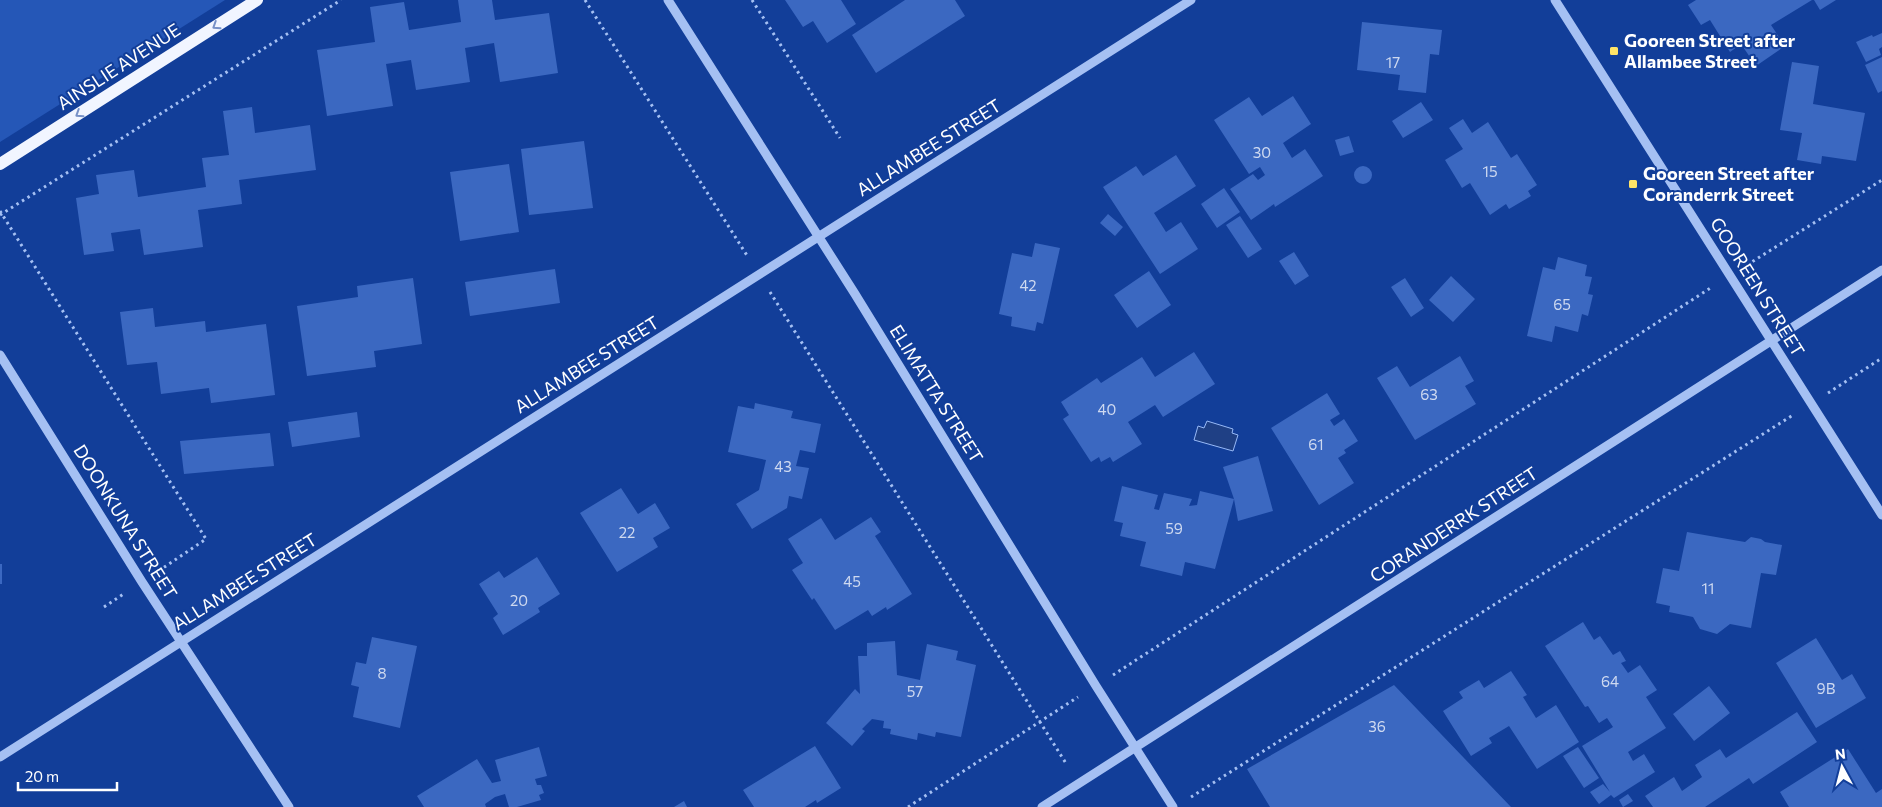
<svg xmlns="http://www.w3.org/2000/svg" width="1882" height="807" viewBox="0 0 1882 807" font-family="Commissioner,sans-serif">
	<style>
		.green { fill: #2557b7 }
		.water { fill: #1f4085; stroke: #97b9f7 }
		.building { fill: #3b68c1 }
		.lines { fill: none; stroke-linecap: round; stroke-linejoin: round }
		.path { stroke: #a5c0f3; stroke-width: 3; stroke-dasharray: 2.5 4; stroke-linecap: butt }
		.minor { stroke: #a5c0f3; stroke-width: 9 }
		.major { stroke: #f1f5ff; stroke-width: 12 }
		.oneway { stroke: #7690c7 }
		.poi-dot { fill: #ffe467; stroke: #123e99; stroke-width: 2 }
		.labels { text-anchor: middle; stroke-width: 4; stroke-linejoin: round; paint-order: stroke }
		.number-label { font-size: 15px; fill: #ced9f0 }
		.poi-label { font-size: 18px; font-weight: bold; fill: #fff; stroke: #123e99; text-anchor: start }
		.street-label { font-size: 18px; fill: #fff; stroke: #123e99 }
	</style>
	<rect width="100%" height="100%" fill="#123e99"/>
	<path class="green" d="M0,0H225L0,142Z"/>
	<path class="water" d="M1207,421L1233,429L1232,433L1238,435L1233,451L1194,440L1198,426L1204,428Z"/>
	<path class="building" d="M458,0H492L495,20L549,13L558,73L500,82L494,43L465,48L470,82L416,90L411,60L386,64L393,106L327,116L317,50L375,42L370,7L404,2L409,30L461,22Z
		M785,0H841L856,24L827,43L813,21L803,27Z
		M905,0H955L965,16L876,73L852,35Z
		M1696,0H1812L1771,25L1785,46L1756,66L1741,44L1730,52L1710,20L1701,25L1688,5Z
		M1814,0H1836L1820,10Z
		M1362,22L1442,30L1439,55L1430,54L1426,93L1398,90L1400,75L1357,70Z
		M1882,33V47L1879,49L1881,55L1866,62L1856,42L1872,35L1873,37Z
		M1882,57V91L1878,93L1865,65Z
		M1792,62L1819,66L1813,104L1865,113L1856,161L1822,156L1821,164L1797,160L1802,133L1780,130Z
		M1293,96L1311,124L1283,143L1292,158L1305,149L1323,176L1275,207L1274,204L1251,220L1230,189L1253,174L1258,180L1265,175L1260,167L1249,174L1214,120L1249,97L1262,116Z
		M1421,102L1433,120L1403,138L1392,121Z
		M252,107L255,133L310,125L316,170L239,180L242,204L198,210L203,247L144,255L140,229L111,233L114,251L84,255L76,198L99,194L96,175L134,170L138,197L206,187L202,158L229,155L223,111Z
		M1463,119L1472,133L1488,122L1511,158L1517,154L1537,185L1528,191L1531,196L1509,209L1506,204L1490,215L1470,183L1462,188L1445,160L1463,149L1449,128Z
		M1349,136L1354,152L1340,156L1335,140Z
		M584,141L593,208L529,215L521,149Z
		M1176,155L1196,186L1154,213L1166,232L1181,222L1198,249L1160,274L1103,187L1136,166L1143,176Z
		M509,164L519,232L460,241L450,172Z
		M1354 175a9 9 0 1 1 18 0a9 9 0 1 1-18 0Z
		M1224,188L1240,212L1217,228L1201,204Z
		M1108,214L1123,227L1115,236L1100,223Z
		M1240,216L1262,249L1248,258L1226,225Z
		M1035,243L1060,248L1043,324L1037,322L1035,331L1011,326L1012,317L999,314L1012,253L1032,257Z
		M1294,252L1309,276L1295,285L1279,261Z
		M1558,257L1587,265L1585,276L1592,277L1588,294L1593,295L1588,316L1582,314L1578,332L1555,326L1552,342L1527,336L1543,267L1555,270Z
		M555,269L560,303L470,316L465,282Z
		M1149,271L1171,305L1137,328L1114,295Z
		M1451,276L1475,299L1453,322L1429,300Z
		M413,278L422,344L374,351L376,367L307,376L297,306L358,297L357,286Z
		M1405,278L1424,308L1411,317L1391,287Z
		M153,308L155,327L205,321L206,332L266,324L275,395L211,403L209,388L161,394L157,362L127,365L120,312Z
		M1194,352L1215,384L1163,417L1155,405L1128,422L1142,444L1113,462L1110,457L1101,462L1099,457L1091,462L1063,419L1069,415L1061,402L1097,378L1101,383L1142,357L1155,377Z
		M1460,356L1474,381L1465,386L1476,404L1415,440L1377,378L1397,366L1410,387Z
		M1327,393L1340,414L1330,420L1334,426L1344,419L1358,441L1344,450L1346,453L1338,458L1354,483L1319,505L1271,428Z
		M755,403L793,411L791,418L821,424L815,453L800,450L796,466L809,468L802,499L789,496L787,508L752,529L736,504L759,490L766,460L728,452L738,406L754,409Z
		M357,412L360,437L292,447L288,422Z
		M270,433L274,466L184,474L180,441Z
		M1258,456L1273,511L1238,521L1234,499L1223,467Z
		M1122,486L1158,495L1154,509L1159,510L1164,493L1192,499L1189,506L1197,505L1200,491L1234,499L1215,569L1185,562L1182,576L1140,566L1146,542L1120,536L1123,523L1114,521Z
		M621,488L638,514L655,503L670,528L653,538L658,547L617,572L580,513Z
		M871,517L881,532L875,536L912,594L887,610L886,607L872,616L868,610L835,630L814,598L812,600L792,570L803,563L788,539L821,518L835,540Z
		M1687,532L1745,542L1751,537L1761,539L1765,542L1782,545L1776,575L1761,573L1751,628L1730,624L1717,634L1700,629L1693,617L1669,612L1670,606L1656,603L1663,568L1679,571Z
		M537,557L560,594L538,608L540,612L503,635L493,618L498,614L479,584L499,571L504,578Z
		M0,564H2V584H0Z
		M1583,622L1594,640L1600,636L1613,655L1620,651L1626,661L1621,663L1628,673L1640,665L1657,690L1646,697L1666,728L1628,752L1633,761L1644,754L1655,772L1614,798L1611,795L1599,804L1590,792L1603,784L1610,792L1582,746L1613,727L1607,718L1599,723L1588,706L1585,707L1545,646Z
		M372,637L417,646L400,728L353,717L359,687L351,685L356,662L366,664Z
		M1816,638L1842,680L1852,674L1866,698L1816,728L1776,663Z
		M895,641L897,675L920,680L927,644L958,651L956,660L976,665L961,737L936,732L935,737L918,733L917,740L890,734L891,729L883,728L884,721L872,719L862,729L865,731L852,746L826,723L855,689L860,694L858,656H867V643Z
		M1511,671L1527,695L1523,697L1536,718L1556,705L1579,742L1537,769L1509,726L1489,738L1492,743L1471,756L1443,711L1463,698L1459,692L1479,680L1484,688Z
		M1394,685L1511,807H1270L1247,769Z
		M1709,686L1730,713L1694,741L1673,714Z
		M1797,712L1817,742L1753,784L1749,778L1705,807H1653L1645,796L1674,777L1682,791L1702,777L1695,765L1720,749L1726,758Z
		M815,746L841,788L817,803L816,800L805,807H754L743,790Z
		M539,747L547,776L535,779L537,785H541L544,793L539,795L541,800L517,807H509L505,794L495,797L485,804L486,807H424L417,796L477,759L492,783L501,781L495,760Z
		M1578,747L1599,778L1584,788L1563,756Z
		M1848,749L1876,793L1882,789V807H1789L1780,792Z
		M1628,794L1633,801L1623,807L1619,800Z
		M684,801L687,807H674Z"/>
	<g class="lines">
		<path class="path" d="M585,0L748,257
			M752,0L840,138
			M0,211L206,539L160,570
			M0,215L341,0
			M1747,265L1882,180
			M770,292L1067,765
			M1828,393L1882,358
			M104,607L125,593
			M1113,675L1712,287
			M1191,797L1793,415
			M908,807L1078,697"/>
		<path class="minor" d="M668,0L855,294L1096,686L1173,807
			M1555,0L1882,515
			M0,355L142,582L289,807
			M0,757L1191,0
			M1042,807L1882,270"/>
		<path class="major" d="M0,164L257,0"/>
	</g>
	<defs><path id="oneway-chevron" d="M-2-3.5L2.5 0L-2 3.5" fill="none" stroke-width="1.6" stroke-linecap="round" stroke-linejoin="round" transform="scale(1.25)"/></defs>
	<g class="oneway">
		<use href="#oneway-chevron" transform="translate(216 26) rotate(147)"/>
		<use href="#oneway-chevron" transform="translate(79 114) rotate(147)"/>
	</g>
	<g class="poi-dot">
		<rect x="1609" y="46" width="10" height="10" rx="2.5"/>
		<rect x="1628" y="179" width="10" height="10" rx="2.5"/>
	</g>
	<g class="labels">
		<g class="number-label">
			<text x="1393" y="68">17</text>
			<text x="1262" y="158">30</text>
			<text x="1490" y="177">15</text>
			<text x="1028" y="291">42</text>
			<text x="1562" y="310">65</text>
			<text x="1429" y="400">63</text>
			<text x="1107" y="415">40</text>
			<text x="1316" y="450">61</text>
			<text x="783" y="472">43</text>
			<text x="1174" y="534">59</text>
			<text x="627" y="538">22</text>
			<text x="852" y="587">45</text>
			<text x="1708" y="594">11</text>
			<text x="519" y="606">20</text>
			<text x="382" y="679">8</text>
			<text x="1610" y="687">64</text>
			<text x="1826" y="694">9B</text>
			<text x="915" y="697">57</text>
			<text x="1377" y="732">36</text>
		</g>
		<g class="poi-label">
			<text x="1624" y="47">Gooreen Street after<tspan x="1624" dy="21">Allambee Street</tspan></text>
			<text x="1643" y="180">Gooreen Street after<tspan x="1643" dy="21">Coranderrk Street</tspan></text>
		</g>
		<g class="street-label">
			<text transform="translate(119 67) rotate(-33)" y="6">AINSLIE AVENUE</text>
			<text transform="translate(929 148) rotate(-32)" y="6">ALLAMBEE STREET</text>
			<text transform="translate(1757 287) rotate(58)" y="6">GOOREEN STREET</text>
			<text transform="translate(587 365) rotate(-32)" y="6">ALLAMBEE STREET</text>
			<text transform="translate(936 394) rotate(58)" y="6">ELIMATTA STREET</text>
			<text transform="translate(125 522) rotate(58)" y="6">DOONKUNA STREET</text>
			<text transform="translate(1454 525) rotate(-33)" y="6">CORANDERRK STREET</text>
			<text transform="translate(245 582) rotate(-32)" y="6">ALLAMBEE STREET</text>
		</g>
	</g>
	<g transform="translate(1842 767) rotate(353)" stroke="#123e99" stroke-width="4" paint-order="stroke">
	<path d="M0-4L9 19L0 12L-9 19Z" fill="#ffffff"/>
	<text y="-8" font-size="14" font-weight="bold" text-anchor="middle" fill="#ffffff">N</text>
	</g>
	<path d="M18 782v8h99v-8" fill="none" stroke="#ffffff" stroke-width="2.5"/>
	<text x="25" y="782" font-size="15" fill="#ffffff" stroke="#123e99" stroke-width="4" paint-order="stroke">20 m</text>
</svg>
